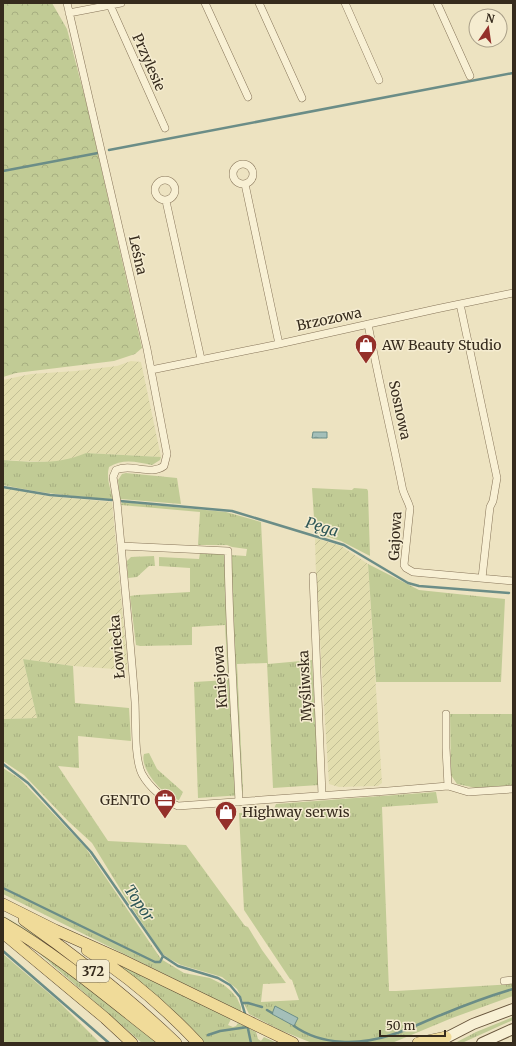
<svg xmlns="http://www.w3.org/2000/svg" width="516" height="1046" viewBox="0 0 516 1046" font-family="Merriweather,serif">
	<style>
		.farmland { fill: url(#farmland-furrows) }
		.grass { fill: url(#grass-tufts) }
		.forest { fill: url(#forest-crowns) }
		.water { fill: url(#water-ripples); stroke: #6b8d87 }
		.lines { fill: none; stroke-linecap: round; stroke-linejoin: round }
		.stream { stroke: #6b8d87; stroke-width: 2.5 }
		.minor-casing { stroke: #867459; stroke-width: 8 }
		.secondary-casing { stroke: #68553c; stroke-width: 12 }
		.primary-casing { stroke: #54422d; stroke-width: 12 }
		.minor { stroke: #f8f0d4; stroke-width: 7 }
		.secondary { stroke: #f8f0d4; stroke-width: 10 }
		.primary { stroke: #f0db99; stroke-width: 11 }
		.labels { text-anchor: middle; stroke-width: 3; stroke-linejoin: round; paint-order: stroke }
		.shield { fill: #f5ecd0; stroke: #6f6553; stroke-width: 1 }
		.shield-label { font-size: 13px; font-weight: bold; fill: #362b1d }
		.street-label { font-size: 14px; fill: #362b1d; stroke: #f5ecd0 }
		.poi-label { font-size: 14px; fill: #362b1d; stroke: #f5ecd0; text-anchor: start }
		.water-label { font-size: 15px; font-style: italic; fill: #2c5555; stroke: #f5ecd0 }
	</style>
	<defs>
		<pattern id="farmland-furrows" width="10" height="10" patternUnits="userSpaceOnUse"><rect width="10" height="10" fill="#e2ddae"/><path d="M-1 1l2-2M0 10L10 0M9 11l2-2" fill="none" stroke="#c2be95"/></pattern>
		<pattern id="grass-tufts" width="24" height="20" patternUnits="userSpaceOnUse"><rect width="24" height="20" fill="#c1cb95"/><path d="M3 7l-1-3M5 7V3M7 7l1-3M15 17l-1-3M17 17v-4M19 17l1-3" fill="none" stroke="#a6ae80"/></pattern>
		<pattern id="forest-crowns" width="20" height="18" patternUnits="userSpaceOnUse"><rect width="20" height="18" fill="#c1cb95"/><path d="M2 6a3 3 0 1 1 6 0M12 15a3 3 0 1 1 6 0" fill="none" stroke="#a6ae80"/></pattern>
		<pattern id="water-ripples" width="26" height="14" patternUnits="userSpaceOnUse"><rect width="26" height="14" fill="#a4bfb9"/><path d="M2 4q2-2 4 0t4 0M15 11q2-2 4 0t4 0" fill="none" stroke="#869b96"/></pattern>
	</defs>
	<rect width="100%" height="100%" fill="#ede3c1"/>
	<path class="farmland" d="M131,361L141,362L161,457L86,453L74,459L54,462L3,460V380L31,374L76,371L117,366Z
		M3,487L47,496L112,502L128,670L73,666L23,659L37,718L3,719Z
		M315,538L341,546L368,564L382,783L378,786L339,787L329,784L316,576Z"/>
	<path class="grass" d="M86,453L161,457L160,460L152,465C137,462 123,458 109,467C106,478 110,488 113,499C76,497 39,493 3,485V460C32,462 59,465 86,453Z
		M126,473L177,478L181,504L120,499L118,480L122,474Z
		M312,488L352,490L354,488L367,489L368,491L370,556L341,541L315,533Z
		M122,502L226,512L261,522L268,664L312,660L319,785L273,788L267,663L237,664L243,789L242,795L198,798L194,682L228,680L225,625L192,627V645L140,646L136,645L130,596L137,595L190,592V568L159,566V557L199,559L200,553L246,556L247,549L232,547L227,545H198L200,512L121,505Z
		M154,556L155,566H149L137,577L128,578L127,561L131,557Z
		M368,564L419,590L505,599L501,682H376Z
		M23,659L73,666L75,703L129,708L131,741L78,736L79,768L58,766L108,841L186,845L245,926L248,927L262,950L286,983L263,984L261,1002L299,1000L292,980L290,979L244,910L239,813L273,811L276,804L436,792L438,803L382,807L389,991H396L513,984V996L452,1018L392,1043H312L280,1030L249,1014L237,989L222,977L181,965L168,958L161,952L127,900L92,843L68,821L24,775L3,761V719L37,718Z
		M450,714H513V785L476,788L457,784L451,775Z
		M149,753L157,769L183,792L179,800C165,798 139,769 144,754Z
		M3,768L20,779L85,847L161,959L184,973L210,978L224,985L231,991L237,998L241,1007V1012L3,894Z
		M3,916C65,949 118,997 172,1041L54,952L3,917Z
		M33,946L159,1043H142L33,948Z
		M3,954L58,1001L100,1043H3Z
		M116,963L145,976L231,1019L228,1025L233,1027L236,1026L238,1023L256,1032L258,1039L261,1041L264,1037L277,1043H205L164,1002Z
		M513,1017V1020L462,1043H455L476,1032Z"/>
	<path class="forest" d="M3,3H52L67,29L87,106L142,348L135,354L114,361L16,373L3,377Z"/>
	<path class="water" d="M313,432H327V438H312Z
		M275,1006L298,1018L294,1026L272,1014Z"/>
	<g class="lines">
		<path class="stream" d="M109,150L513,73
			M3,171L98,153
			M3,487L50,495L112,500
			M120,501L232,511L344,545L408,583L419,586L509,593
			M3,764L28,783L91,852L163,956L178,966L218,978L230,985L240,997L246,1017
			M3,888L155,962H160L163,956
			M3,951L109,1043
			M242,1003H248L262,1007
			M267,1010L272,1013
			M247,1024L251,1043
			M294,1026C322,1046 360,1045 391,1035C408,1030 425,1021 441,1015C465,1005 489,996 513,989
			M208,1035L220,1031L248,1027"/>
		<g class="minor-casing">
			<path id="minor" d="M67,3L147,349L167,454L164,466C151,476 131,463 116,470L113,477L117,502C123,569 130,635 135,702C136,721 134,758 142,774C149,787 165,801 178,806L388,791L448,786L468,792L513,789
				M205,3L248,97
				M259,3L302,98
				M345,3L379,80
				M437,3L470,76
				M110,5L165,128
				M69,13L121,3
				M233 174a10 10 0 1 1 20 0a10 10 0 1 1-20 0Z
				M155 190a10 10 0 1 1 20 0a10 10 0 1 1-20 0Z
				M245,184L279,344
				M166,201L201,359
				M460,304L497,478L493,501L490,507L482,578
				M368,324C378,378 391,431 402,486C403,494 408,500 410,508L404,565L406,568L413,572L513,581
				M151,370L279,344L436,309L513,293
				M121,546L228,551C229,634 235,718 239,802
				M313,576L322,795
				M446,714V748L448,786
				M504,981L513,980"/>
		</g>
		<g class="secondary-casing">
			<path id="secondary" d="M440,1041L473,1024L513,1009
				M482,1043L513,1029"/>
		</g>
		<g class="primary-casing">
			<path id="primary" d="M3,904L61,933
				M24,920C78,958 129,998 176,1043
				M3,923C61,957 113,1002 166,1043
				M55,930L120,959L293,1043
				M3,933L105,1018L132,1043
				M87,950C128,976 165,1008 198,1043
				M418,1043L446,1037"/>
		</g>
		<use href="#minor" class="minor"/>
		<use href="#secondary" class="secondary"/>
		<use href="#primary" class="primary"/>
	</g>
	<defs>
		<g id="shop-pin" transform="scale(1.15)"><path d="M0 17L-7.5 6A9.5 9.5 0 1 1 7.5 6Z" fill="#94302a" stroke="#f5ecd0"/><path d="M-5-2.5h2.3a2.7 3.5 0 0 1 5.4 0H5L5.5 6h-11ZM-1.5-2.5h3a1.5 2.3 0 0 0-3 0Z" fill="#fff"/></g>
		<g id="office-pin" transform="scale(1.15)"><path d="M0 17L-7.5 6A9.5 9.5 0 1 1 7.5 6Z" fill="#94302a" stroke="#f5ecd0"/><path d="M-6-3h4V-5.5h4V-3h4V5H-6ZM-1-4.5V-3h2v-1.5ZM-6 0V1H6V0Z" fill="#fff"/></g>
	</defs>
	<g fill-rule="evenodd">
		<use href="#shop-pin" x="366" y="345"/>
		<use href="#office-pin" x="165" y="800"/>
		<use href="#shop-pin" x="226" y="812"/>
	</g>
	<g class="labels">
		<rect class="shield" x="77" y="960" width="32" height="22" rx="3"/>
		<g class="shield-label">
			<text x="93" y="976">372</text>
		</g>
		<g class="street-label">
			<text transform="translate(149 62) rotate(66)" y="5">Przylesie</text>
			<text transform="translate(138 255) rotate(77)" y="5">Leśna</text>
			<text transform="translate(329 319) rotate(-12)" y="5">Brzozowa</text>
			<text transform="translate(400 410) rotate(78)" y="5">Sosnowa</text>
			<text transform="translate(395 536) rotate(-87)" y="5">Gajowa</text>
			<text transform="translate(117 647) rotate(-95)" y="5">Łowiecka</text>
			<text transform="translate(220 677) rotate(-94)" y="5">Kniejowa</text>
			<text transform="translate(305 686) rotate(-93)" y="5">Myśliwska</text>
		</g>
		<g class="poi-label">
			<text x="382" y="350">AW Beauty Studio</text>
			<text x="150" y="805" text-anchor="end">GENTO</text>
			<text x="242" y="817">Highway serwis</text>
		</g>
		<g class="water-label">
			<text transform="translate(322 527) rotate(17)" y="5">Pęga</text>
			<text transform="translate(139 903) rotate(56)" y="5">Topór</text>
		</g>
	</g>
	<rect width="516" height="1046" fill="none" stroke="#362b1d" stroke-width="8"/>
	<g transform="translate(488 28) rotate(13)"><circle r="19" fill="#f5ecd0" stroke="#a99f88"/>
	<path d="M0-3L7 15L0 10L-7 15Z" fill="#94302a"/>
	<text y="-6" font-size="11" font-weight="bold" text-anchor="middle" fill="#362b1d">N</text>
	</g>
	<path d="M380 1030v6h65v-6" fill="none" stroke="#362b1d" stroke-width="2"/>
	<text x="386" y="1030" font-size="12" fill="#362b1d" stroke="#f5ecd0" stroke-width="3" paint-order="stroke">50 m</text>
</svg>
